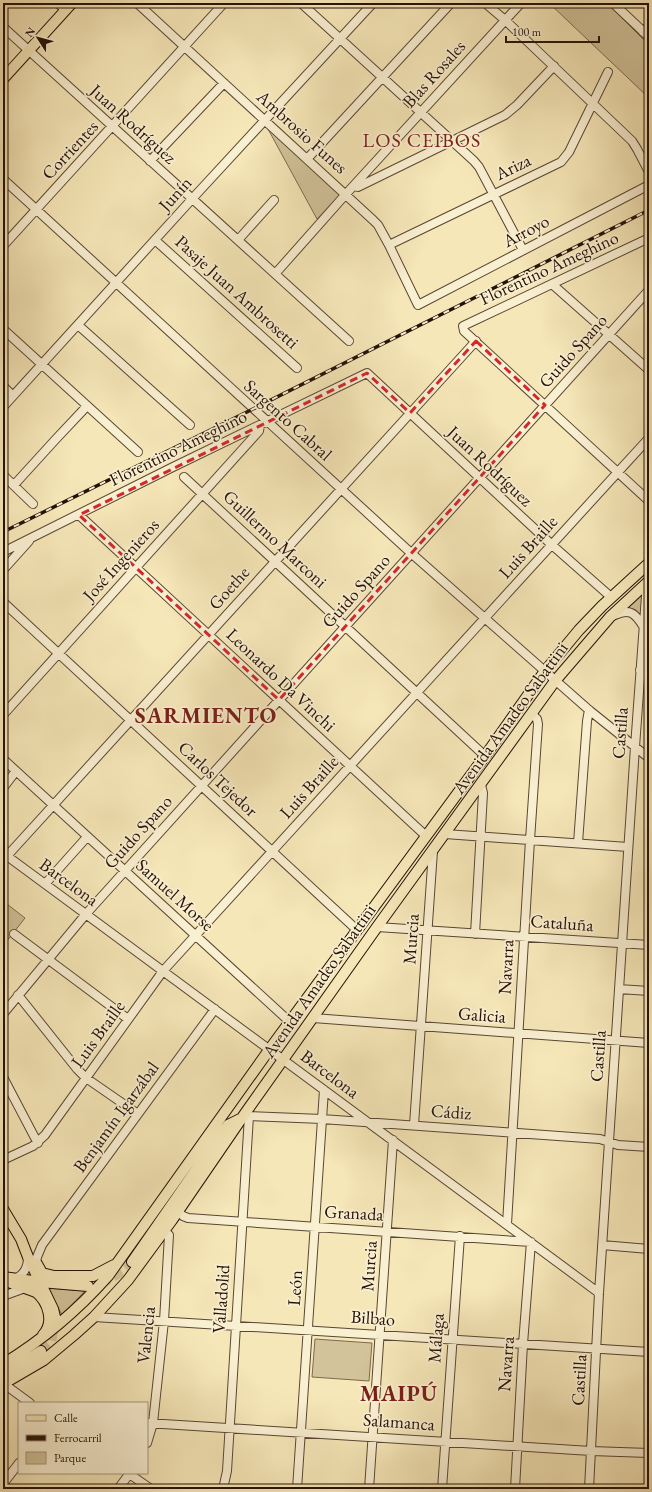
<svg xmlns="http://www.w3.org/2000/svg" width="652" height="1492" viewBox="0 0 652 1492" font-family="'EB Garamond',serif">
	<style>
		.green { fill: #d2c39a; stroke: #7c6a50 }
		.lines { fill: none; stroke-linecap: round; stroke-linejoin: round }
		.major-tunnel { stroke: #d7c79d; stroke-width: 10; stroke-dasharray: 10 5; stroke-linecap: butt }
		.minor-casing { stroke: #594632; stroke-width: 10 }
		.major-casing { stroke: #251105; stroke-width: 12 }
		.minor { stroke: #f9efd1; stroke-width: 8 }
		.major { stroke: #f6e7b8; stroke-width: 10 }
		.rail-casing { stroke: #251105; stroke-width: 3.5 }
		.rail { stroke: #f9efd1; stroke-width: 2; stroke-dasharray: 6; stroke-linecap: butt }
		.marked { fill: none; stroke: #d62828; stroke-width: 3; stroke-dasharray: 8 5; stroke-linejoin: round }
		.labels { text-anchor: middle; stroke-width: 3.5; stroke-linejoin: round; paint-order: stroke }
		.street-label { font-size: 18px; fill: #251105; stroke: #f9efd1 }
		.quarter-label { font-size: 20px; letter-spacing: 1px; fill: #7a1f14; stroke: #f9efd1 }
		.district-label { font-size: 22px; font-weight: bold; letter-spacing: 1px; fill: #7a1f14; stroke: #f9efd1 }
	</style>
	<rect width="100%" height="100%" fill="#f6e7b8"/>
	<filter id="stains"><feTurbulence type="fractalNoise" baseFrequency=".005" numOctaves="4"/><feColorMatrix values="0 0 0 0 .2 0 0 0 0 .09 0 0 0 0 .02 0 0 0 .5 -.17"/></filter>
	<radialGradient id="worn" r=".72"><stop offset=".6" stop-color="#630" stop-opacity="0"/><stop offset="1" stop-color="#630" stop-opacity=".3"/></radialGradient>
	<path class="green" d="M549,3H607L649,45V98Z
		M268,129L338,193L339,196L317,219Z
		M642,592L641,615L636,610L627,607Z
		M3,901L25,918L3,946Z
		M48,1288L85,1291L62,1315Z
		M315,1339L372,1343L369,1381L312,1377Z"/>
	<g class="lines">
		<path class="major-tunnel" d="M100,1284L123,1271L132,1262
			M41,1351L51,1342L55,1322"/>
		<g class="minor-casing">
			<path id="minor" d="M58,3L65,10
				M137,3L373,220L378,225L389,245L418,305L649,185
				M301,3L474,161L479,167L523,250
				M485,3L505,20L632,141L637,149L649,172
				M613,3L649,37
				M3,27L349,341
				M643,32L649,26
				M307,159L451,3
				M150,161L224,83
				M3,179L411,553L589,710L649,758
				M354,186L358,187L505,115L517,105L554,66
				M649,238L463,326L464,331L649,501
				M155,240L297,368
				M238,240L274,200
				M389,245L561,162L569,152L608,72
				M3,246L224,3
				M275,274L346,194L521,3
				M552,284L649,370
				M78,325L190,425
				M3,329L138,452
				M3,386L13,396
				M3,407L192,199L373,3
				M3,475L33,504
				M184,477L485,756
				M14,485L55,440L87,406
				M79,515L426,836
				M3,552L173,467L367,373L552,545L611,597
				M3,570L29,541
				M3,602L357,930
				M615,615C629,608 635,613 643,626
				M640,670L649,676
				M3,715L259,431L260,425
				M3,759L290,1022
				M3,788L16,771
				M445,834L628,847
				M578,843L587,721L589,710
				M3,853L599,1293
				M7,856L476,341
				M45,884L87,837
				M377,927L649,945
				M14,934L128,1019
				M475,934L483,793L481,785
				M619,989L649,991
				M18,995L77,1069L86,1078L138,1114
				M3,1014L86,914L649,290
				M313,1018L649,1043
				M3,1077L35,1138L38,1143
				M249,1116L322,1119L600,1139L618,1145L649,1147
				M414,1125L433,851
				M3,1160L33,1146L45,1135L163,971L649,438
				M178,1211L183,1216L188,1218L531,1242L523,1344L515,1489
				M507,1224L530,840L538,724L537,719L532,714
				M602,1245L649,1249
				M36,1264L37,1257L42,1245L215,1009
				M17,1278C25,1273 28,1267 28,1257
				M3,1296L25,1288
				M94,1317L649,1352
				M4,1384L30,1403
				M147,1423L591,1451L649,1453
				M147,1443L153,1423L164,1321L169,1235L164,1230
				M128,1473L151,1489
				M3,1484L19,1463
				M118,1489L130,1473
				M223,1489L227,1471L249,1116L246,1113
				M297,1489L324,1090
				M369,1489L393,1140
				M442,1489L460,1236
				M589,1489L599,1293L635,747L647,582"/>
		</g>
		<g class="major-casing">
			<path id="major" d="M3,79L72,3
				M3,1209L21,1239L28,1257L53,1309L55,1317
				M132,1262L220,1135L228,1125L240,1119
				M37,1264L42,1273L54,1276H93L114,1265
				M3,1277L40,1282L88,1286
				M3,1280L36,1292C48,1302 55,1322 43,1335
				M3,1364C44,1339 76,1312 108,1276L269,1050L485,756L545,671L579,630L602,606L649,563
				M3,1376L41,1351
				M3,1384L44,1360L74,1335L94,1317L128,1280L172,1220L246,1112L377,927L555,681L610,617L649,581"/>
		</g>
		<use href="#minor" class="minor"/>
		<use href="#major" class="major"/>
		<g class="rail-casing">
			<path id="rail" d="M3,532L253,409L649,210"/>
		</g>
		<use href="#rail" class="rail"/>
	</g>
	<path class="marked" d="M476,341L545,405L279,700L79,515L367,373L410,413Z"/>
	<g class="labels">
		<g class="street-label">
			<text transform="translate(434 74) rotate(-48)" y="6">Blas Rosales</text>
			<text transform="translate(133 124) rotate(42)" y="6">Juan Rodríguez</text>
			<text transform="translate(302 132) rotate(42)" y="6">Ambrosio Funes</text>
			<text transform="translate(70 150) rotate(-47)" y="6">Corrientes</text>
			<text transform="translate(513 167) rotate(-26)" y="6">Ariza</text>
			<text transform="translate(175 194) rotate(-48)" y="6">Junín</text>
			<text transform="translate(526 231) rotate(-28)" y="6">Arroyo</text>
			<text transform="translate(549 268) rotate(-25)" y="6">Florentino Ameghino</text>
			<text transform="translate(237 292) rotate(42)" y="6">Pasaje Juan Ambrosetti</text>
			<text transform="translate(573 351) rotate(-48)" y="6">Guido Spano</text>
			<text transform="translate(288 420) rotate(42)" y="6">Sargento Cabral</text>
			<text transform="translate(178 448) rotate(-26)" y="6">Florentino Ameghino</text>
			<text transform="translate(490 466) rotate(43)" y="6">Juan Rodríguez</text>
			<text transform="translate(275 539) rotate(43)" y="6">Guillermo Marconi</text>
			<text transform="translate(528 547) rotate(-48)" y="6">Luis Braille</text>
			<text transform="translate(121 560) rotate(-48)" y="6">José Ingenieros</text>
			<text transform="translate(229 588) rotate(-48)" y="6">Goethe</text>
			<text transform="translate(356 591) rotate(-48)" y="6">Guido Spano</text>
			<text transform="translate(281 680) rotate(43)" y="6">Leonardo Da Vinchi</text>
			<text transform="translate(510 718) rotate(-54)" y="6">Avenida Amadeo Sabattini</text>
			<text transform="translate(620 733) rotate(-86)" y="6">Castilla</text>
			<text transform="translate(218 779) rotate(43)" y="6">Carlos Tejedor</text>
			<text transform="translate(309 787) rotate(-48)" y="6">Luis Braille</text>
			<text transform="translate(138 832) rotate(-48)" y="6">Guido Spano</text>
			<text transform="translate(69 882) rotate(36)" y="6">Barcelona</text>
			<text transform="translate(175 895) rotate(42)" y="6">Samuel Morse</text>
			<text transform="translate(562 923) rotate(4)" y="6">Cataluña</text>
			<text transform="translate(411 939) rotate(-86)" y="6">Murcia</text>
			<text transform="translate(506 967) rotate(-87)" y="6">Navarra</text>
			<text transform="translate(319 981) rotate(-55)" y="6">Avenida Amadeo Sabattini</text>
			<text transform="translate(482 1015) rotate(4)" y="6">Galicia</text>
			<text transform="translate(98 1034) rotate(-54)" y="6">Luis Braille</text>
			<text transform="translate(598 1056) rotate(-86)" y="6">Castilla</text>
			<text transform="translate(330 1074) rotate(37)" y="6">Barcelona</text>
			<text transform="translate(451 1112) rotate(4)" y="6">Cádiz</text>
			<text transform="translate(116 1117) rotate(-54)" y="6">Benjamín Igarzábal</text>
			<text transform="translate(354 1213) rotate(3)" y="6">Granada</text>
			<text transform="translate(369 1266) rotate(-86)" y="6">Murcia</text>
			<text transform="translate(295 1288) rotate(-86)" y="6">León</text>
			<text transform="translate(221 1299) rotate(-86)" y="6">Valladolid</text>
			<text transform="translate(373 1318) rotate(4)" y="6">Bilbao</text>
			<text transform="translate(146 1335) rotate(-84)" y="6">Valencia</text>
			<text transform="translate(436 1338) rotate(-86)" y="6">Málaga</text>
			<text transform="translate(506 1364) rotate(-86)" y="6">Navarra</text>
			<text transform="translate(579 1380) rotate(-87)" y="6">Castilla</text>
			<text transform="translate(399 1422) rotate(4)" y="6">Salamanca</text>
		</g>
		<g class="quarter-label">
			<text x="422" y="147">LOS CEIBOS</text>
		</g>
		<g class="district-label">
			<text x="206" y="723">SARMIENTO</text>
			<text x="399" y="1401">MAIPÚ</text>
		</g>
	</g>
	<rect width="652" height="1492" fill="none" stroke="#f6e7b8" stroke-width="16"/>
	<rect x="4" y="4" width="644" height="1484" fill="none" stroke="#251105" stroke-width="2"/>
	<rect x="8" y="8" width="636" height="1476" fill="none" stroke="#251105"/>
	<rect x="18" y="1402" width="130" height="72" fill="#f9efd1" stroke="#a4967f"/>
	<rect x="26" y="1415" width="20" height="6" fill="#f6e7b8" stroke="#a4967f"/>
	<text x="54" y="1422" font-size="12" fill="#251105">Calle</text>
	<rect x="26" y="1435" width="20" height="6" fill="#251105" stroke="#a4967f"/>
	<text x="54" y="1442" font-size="12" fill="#251105">Ferrocarril</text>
	<rect x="26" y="1452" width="20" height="12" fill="#d2c39a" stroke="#a4967f"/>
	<text x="54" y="1462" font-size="12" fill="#251105">Parque</text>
	<g transform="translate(38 38) rotate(306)" stroke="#f9efd1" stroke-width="3" paint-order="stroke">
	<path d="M0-3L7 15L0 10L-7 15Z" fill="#251105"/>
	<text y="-6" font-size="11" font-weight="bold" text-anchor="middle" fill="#251105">N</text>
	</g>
	<path d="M506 36v6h93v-6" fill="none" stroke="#251105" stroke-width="2"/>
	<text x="512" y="36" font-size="12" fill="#251105" stroke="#f9efd1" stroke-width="3" paint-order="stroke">100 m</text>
	<rect width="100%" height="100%" filter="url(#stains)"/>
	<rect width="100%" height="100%" fill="url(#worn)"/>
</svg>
